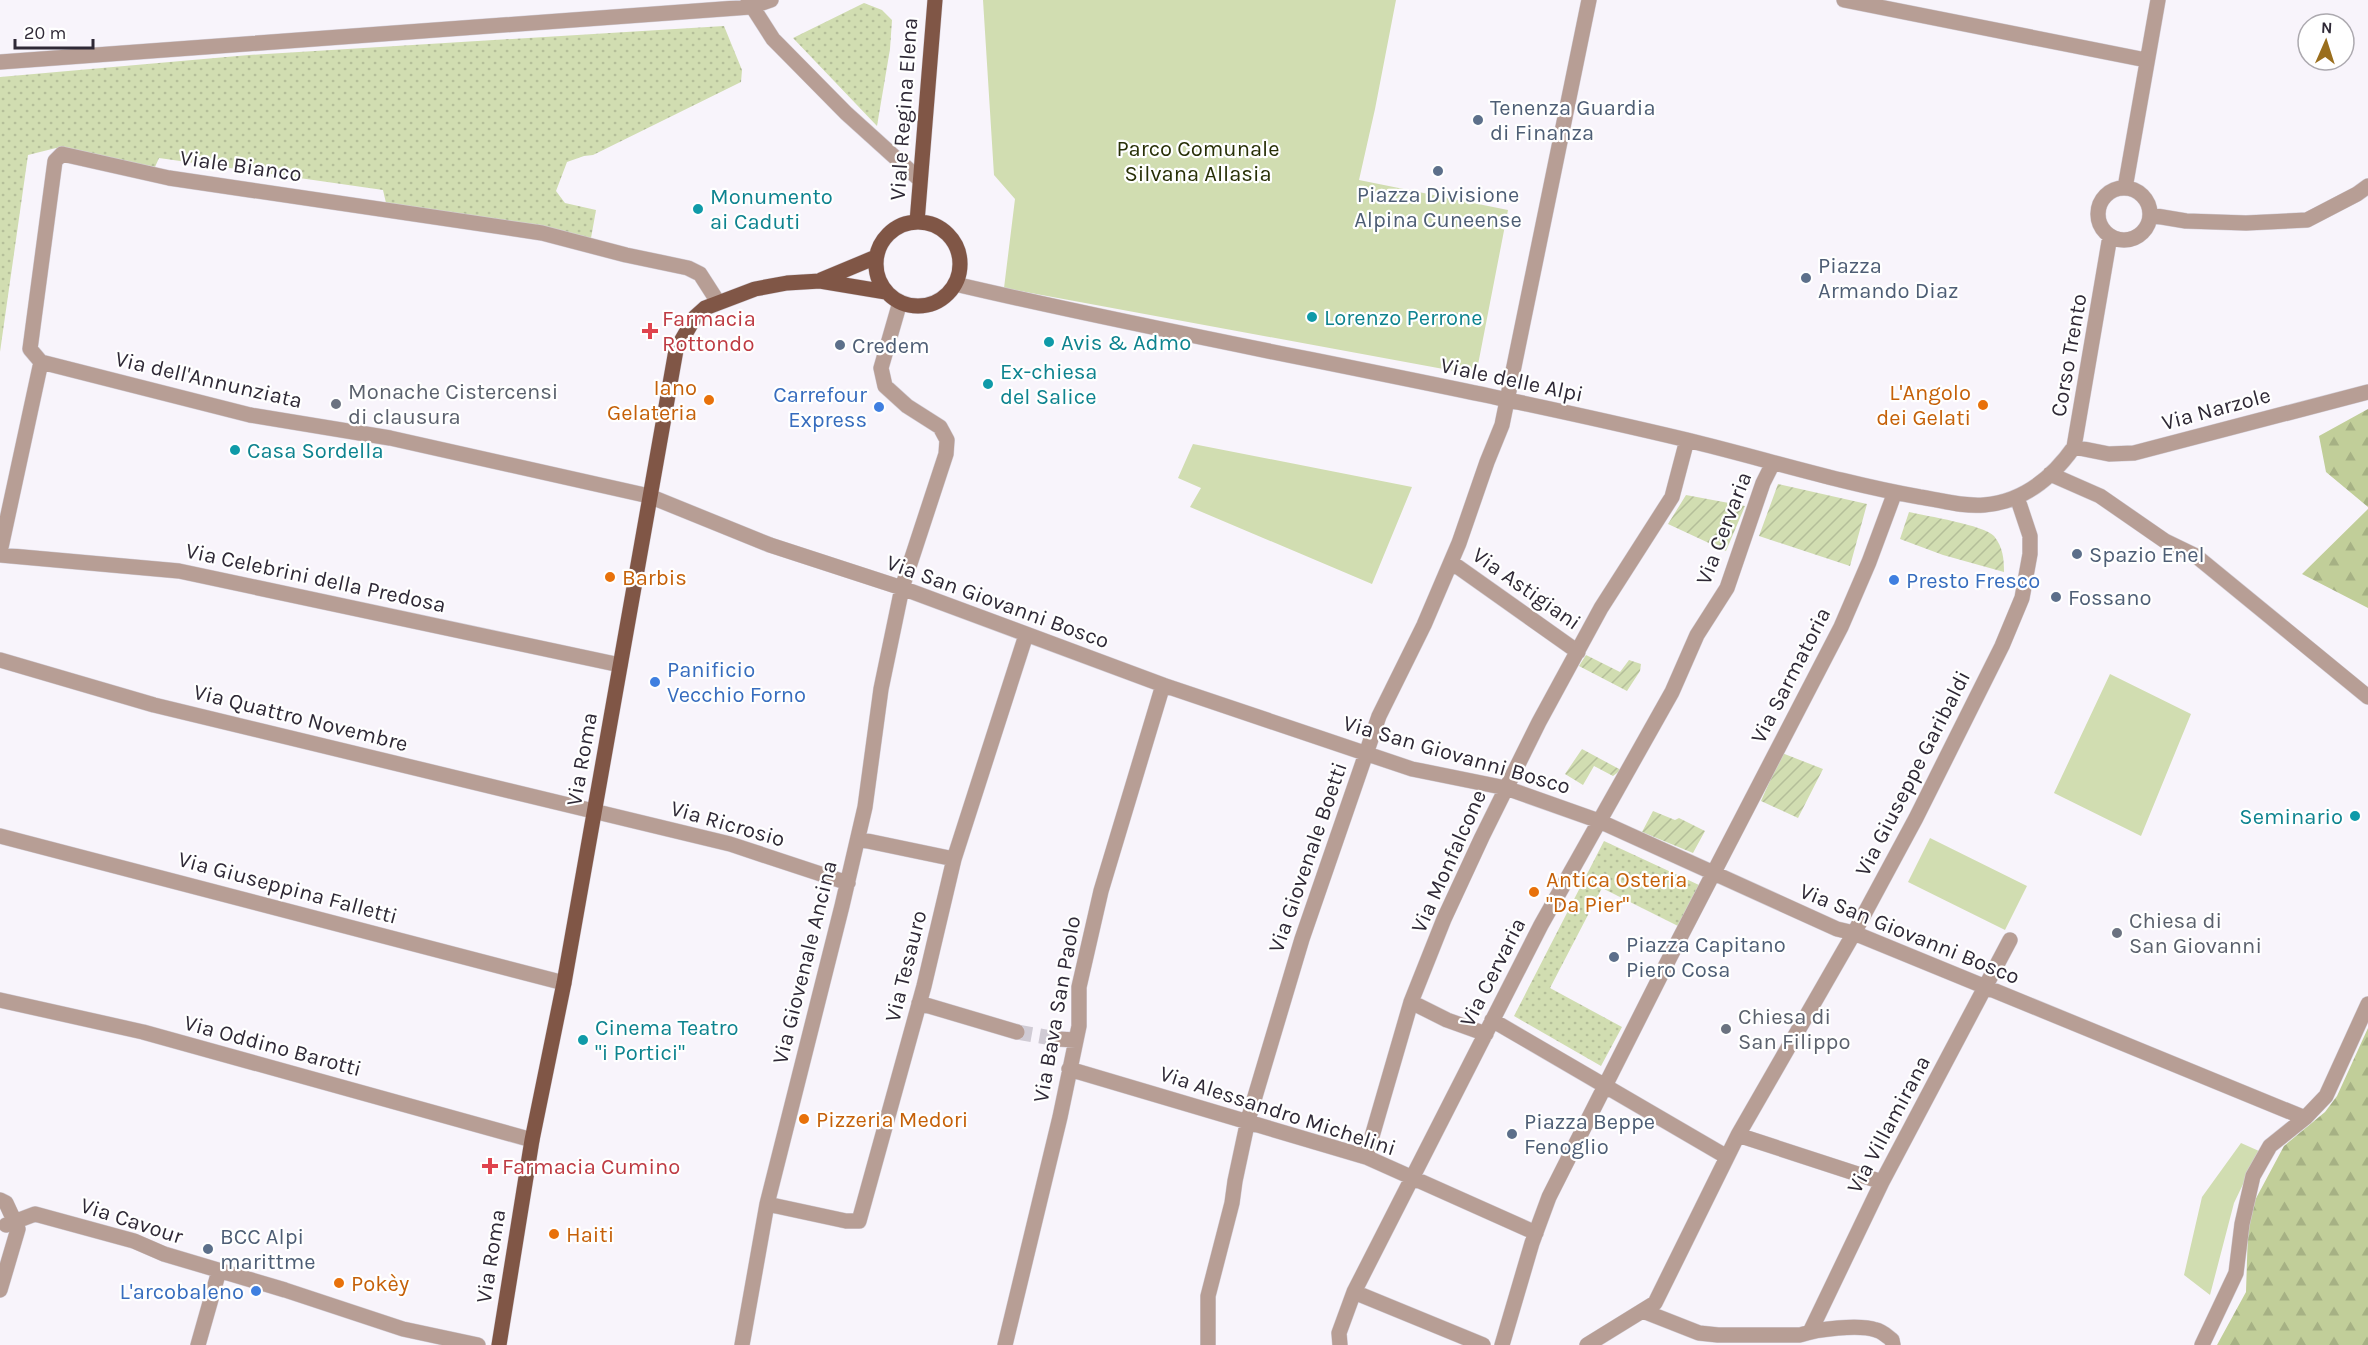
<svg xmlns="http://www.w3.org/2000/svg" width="2368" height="1345" viewBox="0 0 2368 1345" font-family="Karla,sans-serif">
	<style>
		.grass { fill: url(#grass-dots) }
		.forest { fill: url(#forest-firs) }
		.park { fill: #d1ddb1 }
		.garden { fill: url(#garden-furrows) }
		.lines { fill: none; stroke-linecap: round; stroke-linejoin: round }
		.minor-tunnel { stroke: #d0cbd4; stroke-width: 15; stroke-dasharray: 15 8; stroke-linecap: butt }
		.minor-casing { stroke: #d4cfd8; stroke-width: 16 }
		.major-casing { stroke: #d4cfd8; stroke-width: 16 }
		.minor { stroke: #b79e95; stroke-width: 15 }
		.major { stroke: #805646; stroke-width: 15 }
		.service-dot { fill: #5c6f8a; stroke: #fff; stroke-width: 2 }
		.culture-dot { fill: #0f9aa8; stroke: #fff; stroke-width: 2 }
		.health-dot { fill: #e0444e; stroke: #fff; stroke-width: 2 }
		.food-dot { fill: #e8710a; stroke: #fff; stroke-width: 2 }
		.worship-dot { fill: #6b7280; stroke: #fff; stroke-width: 2 }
		.shop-dot { fill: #3f7fe0; stroke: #fff; stroke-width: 2 }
		.labels { text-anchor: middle; stroke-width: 4.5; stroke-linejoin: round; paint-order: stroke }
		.service-label { font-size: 22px; fill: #4e5e75; stroke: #fff; text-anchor: start }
		.street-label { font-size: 22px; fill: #2f2936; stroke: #fff }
		.park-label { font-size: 22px; fill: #272f06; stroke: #fff }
		.culture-label { font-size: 22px; fill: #0d838f; stroke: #fff; text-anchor: start }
		.health-label { font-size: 22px; fill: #be3a42; stroke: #fff; text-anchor: start }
		.food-label { font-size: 22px; fill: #c56008; stroke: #fff; text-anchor: start }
		.worship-label { font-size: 22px; fill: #5b616d; stroke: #fff; text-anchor: start }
		.shop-label { font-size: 22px; fill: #366cbe; stroke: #fff; text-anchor: end }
	</style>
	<defs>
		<pattern id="grass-dots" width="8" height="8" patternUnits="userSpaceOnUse" patternTransform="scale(1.5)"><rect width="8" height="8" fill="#d1ddb1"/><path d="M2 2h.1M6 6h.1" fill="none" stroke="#b4be99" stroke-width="1.8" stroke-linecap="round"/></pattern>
		<pattern id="forest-firs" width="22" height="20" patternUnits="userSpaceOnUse" patternTransform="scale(1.5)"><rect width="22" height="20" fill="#c1ce99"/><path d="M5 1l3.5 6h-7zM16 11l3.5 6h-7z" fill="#a6b184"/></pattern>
		<pattern id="garden-furrows" width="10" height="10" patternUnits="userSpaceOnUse" patternTransform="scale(1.5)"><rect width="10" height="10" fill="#d1ddb1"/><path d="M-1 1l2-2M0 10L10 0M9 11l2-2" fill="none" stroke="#b4be99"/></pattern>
	</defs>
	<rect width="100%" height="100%" fill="#f8f4fb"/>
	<path class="grass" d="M864,3L882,10L892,20L890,49L877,126L793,38Z
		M724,26L742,70L741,82L593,155L584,156L567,162L556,191L565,203L596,210L591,238L386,203L383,190L159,158L155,167L56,148L28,155L0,352V77L249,55Z
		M1604,841L1699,885L1678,926L1602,888L1550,988L1622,1027L1601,1066L1514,1016Z"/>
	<path class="forest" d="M2368,409V507L2326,472L2319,436Z
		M2368,509V608L2302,574Z
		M2368,1028V1345H2217L2246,1292L2248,1230L2254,1202L2284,1146L2325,1112L2337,1096Z"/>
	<path class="park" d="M983,0H1396L1375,109L1359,180L1508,210L1476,375L1004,288L1015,199L994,175Z
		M1193,444L1412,487L1372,584L1190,507L1201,488L1178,478Z
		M2110,674L2191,714L2141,836L2054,793Z
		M1930,838L2027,886L2005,930L1908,882Z
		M2241,1143L2259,1151L2234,1203L2210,1295L2184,1275L2202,1197Z"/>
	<path class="garden" d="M1778,484L1867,504L1850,566L1759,536Z
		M1686,495L1745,506L1726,551L1668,524Z
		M1909,512C1926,516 1984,525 1994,536C2003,547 2004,559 2004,572L1943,555L1900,539Z
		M1586,655L1620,672L1629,660L1641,664L1640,671L1627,691L1579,666Z
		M1582,749L1621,770L1613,776L1594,766L1583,785L1565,774Z
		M1782,753L1823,769L1798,818L1761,801Z
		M1653,811L1675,820L1679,818L1705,831L1693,853L1642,832Z"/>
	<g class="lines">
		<path class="minor-tunnel" d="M1017,1032L1057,1039"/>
		<g class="minor-casing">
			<path id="minor" d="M748,0L773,39L846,113L919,179
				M1844,0L2146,60
				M0,62L750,7L771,0
				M2125,188L2158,0
				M2098 214a26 26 0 1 1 52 0a26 26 0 1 1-52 0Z
				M2150,215L2186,221L2246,223L2307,220L2357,194L2368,186
				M955,284C1198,341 1444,382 1687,440C1765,459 1841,483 1920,497C1940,500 1963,507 1984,505C2022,502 2052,478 2074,447L2110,236
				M41,362L250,415L390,438L649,496L770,545L902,588L1163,685L1412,769L1506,788L1599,821L1837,929L1854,933L2305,1118
				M41,362L30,349L55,161L62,154L169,178L542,233L626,255L688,268L700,274L718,302
				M2074,447L2109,454L2134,453L2368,392
				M2050,474L2100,496L2165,541L2196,556L2368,697
				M0,552L41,362
				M0,555L179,571L620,665
				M1451,562L1578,652
				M0,660L154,705L730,844L848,883
				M0,836L564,983
				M858,839L954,859
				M0,1000L143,1032L532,1140
				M1411,1002L1447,1020L1486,1034
				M919,1003L1017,1032
				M1492,1020L1727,1157
				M1057,1039L1076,1040
				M1069,1069L1366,1157L1536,1233
				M1738,1135L1882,1182
				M1366,1157L1411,1002L1444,919L1482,837L1539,722L1601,608L1672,497L1687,440
				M0,1200L6,1203L18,1229L0,1290
				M767,1204L846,1221H859L924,986L954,859L1026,635
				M6,1225L35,1214L134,1241L164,1254L285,1290L403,1329L478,1345
				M1354,1292L1483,1345
				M1643,1311L1699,1333L1718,1335H1800C1817,1329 1859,1324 1876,1330C1882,1331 1888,1337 1892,1340L1893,1345
				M1810,1332L1882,1182L2010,940
				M198,1345L219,1271
				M742,1345L767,1204L842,906L865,807L881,689L902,588L946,454L947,440L940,427L907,406L885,386L881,368L900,302
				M1005,1345L1060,1117L1079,1026V987L1101,891L1163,685
				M1208,1345V1296L1232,1203L1235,1181L1248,1120L1302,939L1379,716L1424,625L1459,543L1487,462L1502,425L1589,0
				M1340,1345L1339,1333L1354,1292L1541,925L1672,692L1697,635L1727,588L1763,483L1773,463
				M1502,1345L1532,1243L1549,1197L1671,955L1841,627L1869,562L1895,492
				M1587,1345L1655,1303L1738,1135L1854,933L1916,818L2002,646L2022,598L2030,554V536L2017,497
				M2202,1345L2236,1273L2242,1224L2253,1176L2270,1146L2305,1118L2326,1096L2368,1004"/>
		</g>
		<g class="major-casing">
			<path id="major" d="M917,222L935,0
				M876 264a42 42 0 1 1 84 0a42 42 0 1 1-84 0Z
				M821,280L876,257
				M499,1345L532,1140L564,983L676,350L695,317L705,308L755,289L787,283L820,281L886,292"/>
		</g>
		<use href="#minor" class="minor"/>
		<use href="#major" class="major"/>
	</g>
	<g class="service-dot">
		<circle cx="1478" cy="120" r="6"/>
		<circle cx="1438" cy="171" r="6"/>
		<circle cx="1806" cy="278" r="6"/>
		<circle cx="840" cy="345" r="6"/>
		<circle cx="2077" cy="554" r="6"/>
		<circle cx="2056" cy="597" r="6"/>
		<circle cx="1614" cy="957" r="6"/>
		<circle cx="1512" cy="1134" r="6"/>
		<circle cx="208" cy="1249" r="6"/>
	</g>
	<g class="culture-dot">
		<circle cx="698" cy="209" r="6"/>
		<circle cx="1312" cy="317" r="6"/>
		<circle cx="1049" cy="342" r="6"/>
		<circle cx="988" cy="384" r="6"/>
		<circle cx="235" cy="450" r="6"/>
		<circle cx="2355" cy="816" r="6"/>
		<circle cx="583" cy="1040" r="6"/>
	</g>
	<g class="health-dot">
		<path d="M647 322h6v6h6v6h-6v6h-6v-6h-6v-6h6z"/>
		<path d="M487 1157h6v6h6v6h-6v6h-6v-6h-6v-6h6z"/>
	</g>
	<g class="food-dot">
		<circle cx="709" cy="400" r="6"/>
		<circle cx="1983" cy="405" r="6"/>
		<circle cx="610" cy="577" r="6"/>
		<circle cx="1534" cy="892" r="6"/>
		<circle cx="804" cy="1119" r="6"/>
		<circle cx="554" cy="1234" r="6"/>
		<circle cx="339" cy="1283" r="6"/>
	</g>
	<g class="worship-dot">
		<circle cx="336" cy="404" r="6"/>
		<circle cx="2117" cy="933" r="6"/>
		<circle cx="1726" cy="1029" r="6"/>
	</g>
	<g class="shop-dot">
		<circle cx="879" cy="407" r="6"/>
		<circle cx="1894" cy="580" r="6"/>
		<circle cx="655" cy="682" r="6"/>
		<circle cx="256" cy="1291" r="6"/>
	</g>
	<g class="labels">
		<g class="service-label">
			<text x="1490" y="115">Tenenza Guardia<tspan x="1490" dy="25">di Finanza</tspan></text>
			<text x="1438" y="202" text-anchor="middle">Piazza Divisione<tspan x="1438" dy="25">Alpina Cuneense</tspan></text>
			<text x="1818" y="273">Piazza<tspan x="1818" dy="25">Armando Diaz</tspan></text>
			<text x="852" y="353">Credem</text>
			<text x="2089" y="562">Spazio Enel</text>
			<text x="2068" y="605">Fossano</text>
			<text x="1626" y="952">Piazza Capitano<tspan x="1626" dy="25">Piero Cosa</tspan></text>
			<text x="1524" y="1129">Piazza Beppe<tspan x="1524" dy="25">Fenoglio</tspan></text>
			<text x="220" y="1244">BCC Alpi<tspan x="220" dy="25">marittme</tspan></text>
		</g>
		<g class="street-label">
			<text transform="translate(903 109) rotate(-86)" y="8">Viale Regina Elena</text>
			<text transform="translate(241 165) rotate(8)" y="8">Viale Bianco</text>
			<text transform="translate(2068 355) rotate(-80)" y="8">Corso Trento</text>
			<text transform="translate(209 379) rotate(13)" y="8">Via dell'Annunziata</text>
			<text transform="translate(1512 379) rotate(12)" y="8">Viale delle Alpi</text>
			<text transform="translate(2216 408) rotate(-15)" y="8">Via Narzole</text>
			<text transform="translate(1723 528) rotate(-69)" y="8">Via Cervaria</text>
			<text transform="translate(316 577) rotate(12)" y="8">Via Celebrini della Predosa</text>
			<text transform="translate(1527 588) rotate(35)" y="8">Via Astigiani</text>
			<text transform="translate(998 601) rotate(20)" y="8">Via San Giovanni Bosco</text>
			<text transform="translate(1790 675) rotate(-63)" y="8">Via Sarmatoria</text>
			<text transform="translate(301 717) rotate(14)" y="8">Via Quattro Novembre</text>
			<text transform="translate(1457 754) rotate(16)" y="8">Via San Giovanni Bosco</text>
			<text transform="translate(581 759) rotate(-80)" y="8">Via Roma</text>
			<text transform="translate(1912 773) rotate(-63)" y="8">Via Giuseppe Garibaldi</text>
			<text transform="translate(728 823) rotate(16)" y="8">Via Ricrosio</text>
			<text transform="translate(1307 857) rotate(-71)" y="8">Via Giovenale Boetti</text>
			<text transform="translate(1448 861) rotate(-66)" y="8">Via Monfalcone</text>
			<text transform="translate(288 887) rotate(15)" y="8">Via Giuseppina Falletti</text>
			<text transform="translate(1910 933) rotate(22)" y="8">Via San Giovanni Bosco</text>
			<text transform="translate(804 962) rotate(-76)" y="8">Via Giovenale Ancina</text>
			<text transform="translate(905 966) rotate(-76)" y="8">Via Tesauro</text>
			<text transform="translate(1492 972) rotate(-63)" y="8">Via Cervaria</text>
			<text transform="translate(1056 1009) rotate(-80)" y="8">Via Bava San Paolo</text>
			<text transform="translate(273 1045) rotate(15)" y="8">Via Oddino Barotti</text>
			<text transform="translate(1278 1110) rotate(18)" y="8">Via Alessandro Michelini</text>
			<text transform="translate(1888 1124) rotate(-62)" y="8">Via Villamirana</text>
			<text transform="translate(132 1220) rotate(18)" y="8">Via Cavour</text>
			<text transform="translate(490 1256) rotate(-81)" y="8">Via Roma</text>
		</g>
		<g class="park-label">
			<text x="1198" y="156">Parco Comunale<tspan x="1198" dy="25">Silvana Allasia</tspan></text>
		</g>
		<g class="culture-label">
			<text x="710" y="204">Monumento<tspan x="710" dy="25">ai Caduti</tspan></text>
			<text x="1324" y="325">Lorenzo Perrone</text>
			<text x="1061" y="350">Avis &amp; Admo</text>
			<text x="1000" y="379">Ex-chiesa<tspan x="1000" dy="25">del Salice</tspan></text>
			<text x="247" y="458">Casa Sordella</text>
			<text x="2343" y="824" text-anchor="end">Seminario</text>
			<text x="595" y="1035">Cinema Teatro<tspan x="595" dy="25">"i Portici"</tspan></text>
		</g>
		<g class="health-label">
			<text x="662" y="326">Farmacia<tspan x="662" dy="25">Rottondo</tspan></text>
			<text x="502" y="1174">Farmacia Cumino</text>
		</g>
		<g class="food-label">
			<text x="697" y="395" text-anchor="end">Iano<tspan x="697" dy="25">Gelateria</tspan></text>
			<text x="1971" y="400" text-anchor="end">L'Angolo<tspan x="1971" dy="25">dei Gelati</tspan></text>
			<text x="622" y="585">Barbis</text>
			<text x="1546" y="887">Antica Osteria<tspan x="1546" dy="25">"Da Pier"</tspan></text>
			<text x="816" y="1127">Pizzeria Medori</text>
			<text x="566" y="1242">Haiti</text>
			<text x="351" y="1291">Pokèy</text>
		</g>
		<g class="worship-label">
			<text x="348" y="399">Monache Cistercensi<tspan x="348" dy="25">di clausura</tspan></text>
			<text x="2129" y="928">Chiesa di<tspan x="2129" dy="25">San Giovanni</tspan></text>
			<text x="1738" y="1024">Chiesa di<tspan x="1738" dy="25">San Filippo</tspan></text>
		</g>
		<g class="shop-label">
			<text x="867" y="402">Carrefour<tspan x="867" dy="25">Express</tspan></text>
			<text x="1906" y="588" text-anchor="start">Presto Fresco</text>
			<text x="667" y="677" text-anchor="start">Panificio<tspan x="667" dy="25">Vecchio Forno</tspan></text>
			<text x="244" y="1299">L'arcobaleno</text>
		</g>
	</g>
	<g transform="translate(2326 42) rotate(3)"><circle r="28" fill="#ffffff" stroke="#aca9af" stroke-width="1.5"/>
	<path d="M0-4.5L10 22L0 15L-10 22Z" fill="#9a6e1d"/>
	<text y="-9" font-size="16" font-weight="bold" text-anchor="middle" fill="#2f2936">N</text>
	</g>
	<path d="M15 39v9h78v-9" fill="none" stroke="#2f2936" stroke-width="3"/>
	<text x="24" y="39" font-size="18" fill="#2f2936" stroke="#ffffff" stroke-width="4.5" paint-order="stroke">20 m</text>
</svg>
